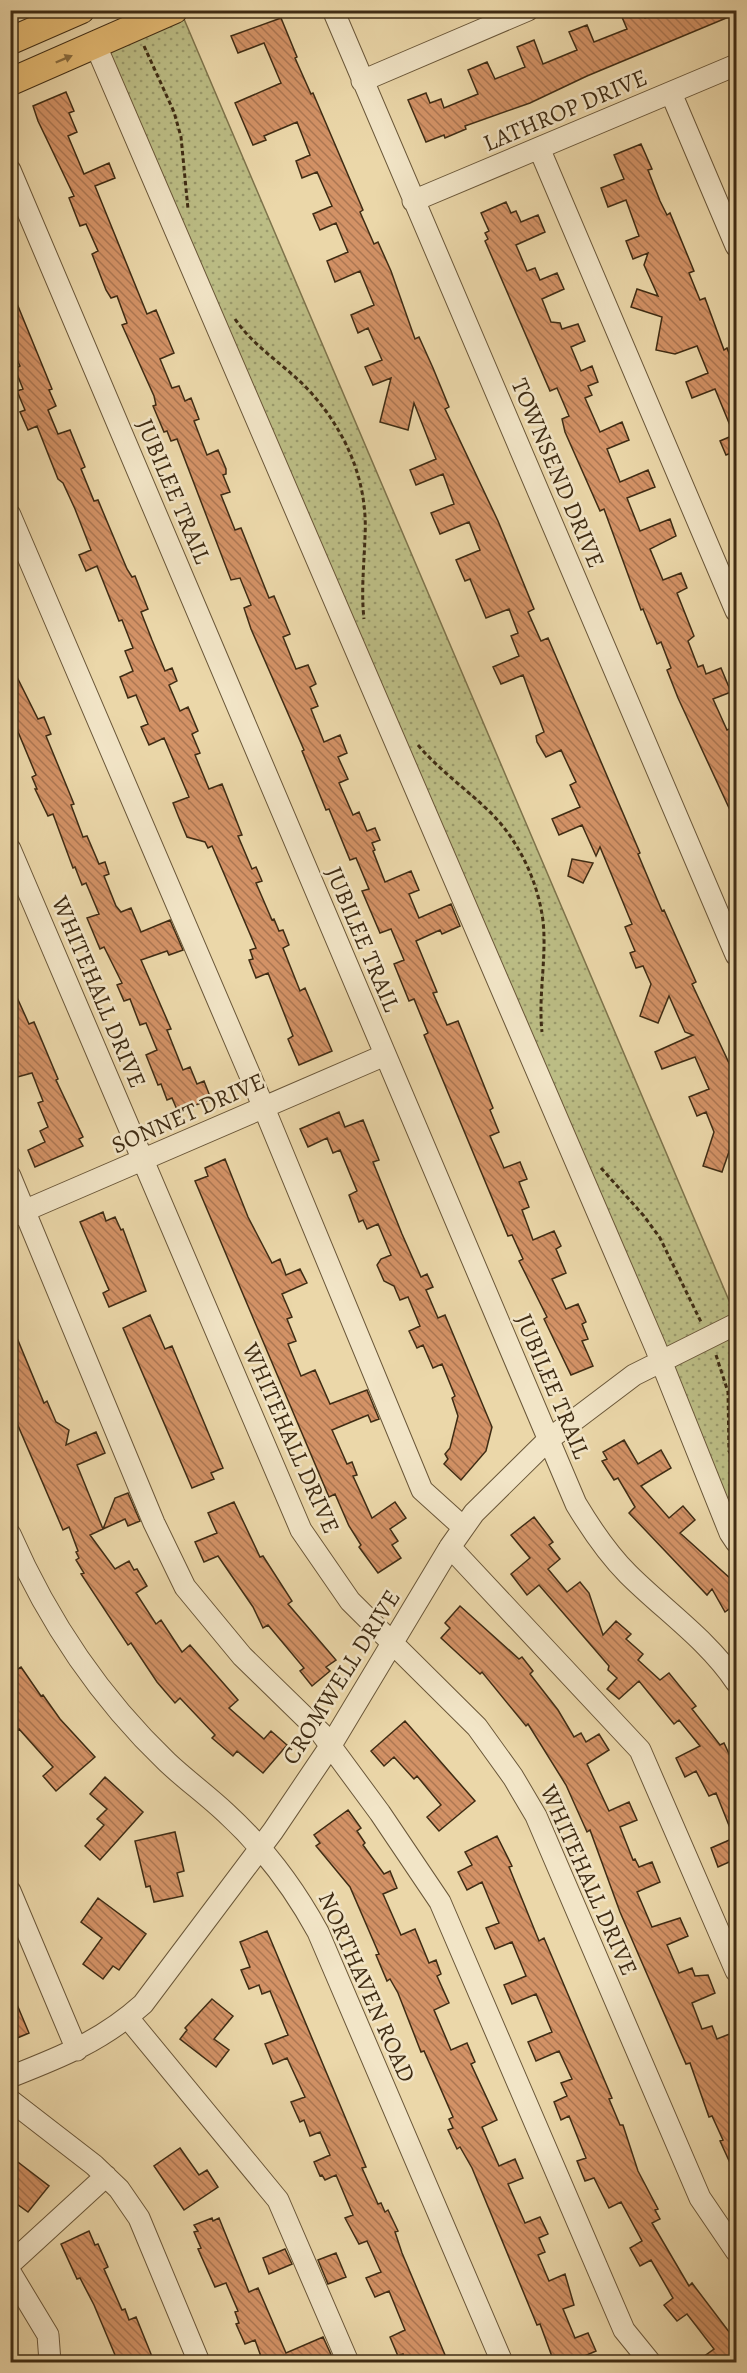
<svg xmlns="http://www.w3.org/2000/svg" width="747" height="2373" viewBox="0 0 747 2373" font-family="Alegreya,serif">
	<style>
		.park { fill: url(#park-dots); stroke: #7e744c; stroke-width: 1.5 }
		.building { fill: url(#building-back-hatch); stroke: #3f2c14; stroke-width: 1.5 }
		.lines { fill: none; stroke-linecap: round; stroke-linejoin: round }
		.minor-casing { stroke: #6a5739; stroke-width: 23 }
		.major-casing { stroke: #3f2c14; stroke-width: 29 }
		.path { stroke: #3f2c14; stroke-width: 3; stroke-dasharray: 4.5 3; stroke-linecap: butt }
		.minor { stroke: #f2e5c7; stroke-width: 21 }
		.major { stroke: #e6bc74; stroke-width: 27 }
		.oneway { fill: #8a6d3f }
		.labels { text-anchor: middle; stroke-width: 5; stroke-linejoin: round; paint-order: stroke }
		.street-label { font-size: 24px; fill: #3f2c14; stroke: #f2e5c7 }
	</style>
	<defs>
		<pattern id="park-dots" width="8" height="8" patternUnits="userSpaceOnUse" patternTransform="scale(1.5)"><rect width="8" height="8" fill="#bcbd85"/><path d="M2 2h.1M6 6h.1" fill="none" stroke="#9a9a6c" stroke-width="1.8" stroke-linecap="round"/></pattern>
		<pattern id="building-back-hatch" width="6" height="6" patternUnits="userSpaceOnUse" patternTransform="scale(1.5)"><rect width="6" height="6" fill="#d39266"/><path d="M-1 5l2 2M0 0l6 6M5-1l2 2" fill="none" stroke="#ad7753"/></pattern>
	</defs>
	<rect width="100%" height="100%" fill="#ebd7a9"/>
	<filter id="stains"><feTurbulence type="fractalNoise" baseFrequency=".00333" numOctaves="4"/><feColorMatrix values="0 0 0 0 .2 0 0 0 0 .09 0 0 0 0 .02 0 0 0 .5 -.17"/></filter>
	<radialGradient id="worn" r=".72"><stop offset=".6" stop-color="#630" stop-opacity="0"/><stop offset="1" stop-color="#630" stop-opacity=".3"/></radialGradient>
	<path class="park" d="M184,19L736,1317V1527L108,51Z"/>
	<path class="building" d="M619,10H641L645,18L664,10H736V14L587,76L530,103L465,126L466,129L445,138L444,135L426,142L408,100L426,93L430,103L441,99L444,108L478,94L468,70L487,62L495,79L525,67L517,47L534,40L543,64L577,50L569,32L587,25L594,42L627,29Z
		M281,18L297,57L295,58L311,94L313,93L363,210L360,212L374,244L378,242L391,271L415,339L419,337L433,368L449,407L445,409L498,521L534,609L528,612L541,641L548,638L640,853L638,854L662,911L664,910L696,982L692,984L736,1078V1159L731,1146L722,1172L703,1166L714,1132L706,1112L697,1116L689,1097L709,1089L695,1057L662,1069L655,1052L693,1035L685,1032L669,996L658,1023L640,1016L651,984L643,966L636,968L630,953L635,951L625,927L632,924L600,847L596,856L582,825L559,835L552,819L580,807L570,785L576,782L561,750L546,757L537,742L536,736L544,732L523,675L501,684L493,667L519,656L511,636L518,633L509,609L486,618L470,579L465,581L456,560L480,550L469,522L440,534L431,513L454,504L443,474L416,485L410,470L436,459L414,403L408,430L380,422L391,378L373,385L365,367L382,360L368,328L358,333L351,315L374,305L360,271L335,282L327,261L348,252L336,223L320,230L313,214L332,206L317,172L302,178L296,161L310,155L297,122L264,136L266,140L253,145L235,103L281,83L264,43L238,53L231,36Z
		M66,92L74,111L69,113L77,132L68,136L84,174L109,163L115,178L95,186L147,314L156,310L174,353L160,359L172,388L179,386L185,401L191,398L199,419L194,421L207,455L218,450L226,469V474L223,475L230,492L221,495L235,530L241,528L269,598L274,596L290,634L283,637L296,669L308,665L316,684L310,687L318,706L311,709L324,742L340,735L347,753L338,757L348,779L339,783L353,815L359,812L367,831L375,828L380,840L372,843L375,850L373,851L385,882L411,871L419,890L409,894L419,918L451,904L460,926L442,934L440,930L416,941L437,992L433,993L447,1025L458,1021L493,1108L490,1110L499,1132L490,1136L504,1168L520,1162L527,1179L519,1182L529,1207L522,1210L533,1240L554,1231L561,1246L556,1249L566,1273L552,1279L566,1309L578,1304L586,1322L582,1324L588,1339L582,1341L593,1366L571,1375L544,1319L547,1317L519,1261L523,1259L512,1235L508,1236L449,1095L424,1035L428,1033L414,999L409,1001L394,964L404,960L391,929L380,933L362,891L369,889L356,858L350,860L329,809L326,810L302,751L304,750L251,629L244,608L251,605L240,578L231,580L177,439L171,441L167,431L164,432L153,406L156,405L154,396L122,325L127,323L117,296L111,298L106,290L92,254L98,251L86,224L80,226L69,198L74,196L38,121L33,106Z
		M641,144L652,169L648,170L660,201L667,215L670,213L694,271L689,273L700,300L705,298L724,350L727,348L736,371V451L726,455L720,441L734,435L715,389L692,398L686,382L708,373L697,346L675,354L656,350L662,317L631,307L637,289L658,296L644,265L648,253L633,259L626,241L639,236L626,200L608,207L601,188L624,179L614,155Z
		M506,202L511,213L516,211L521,222L538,215L545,232L516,245L527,271L535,268L540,280L557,273L564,289L542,299L551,322L560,323L562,329L578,324L585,341L571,347L581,371L592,366L598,382L588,386L592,395L585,398L600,432L622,422L629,440L607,449L620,482L648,470L655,487L627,498L640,531L670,519L676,536L650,549L663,580L681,573L687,588L677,593L694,636L688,641L698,667L703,665L706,674L721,668L731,692L713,699L727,730L736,726V823L678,698L667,670L671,668L661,642L657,644L643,609L641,610L604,509L600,511L565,432L562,419L569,416L557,388L550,391L485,241L488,239L485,233L489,231L481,213Z
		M11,289L52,389L49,390L56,406L48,410L58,434L70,430L85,467L81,469L94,501L98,500L127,569L132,577L135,576L148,609L141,612L152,640L165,671L172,668L177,681L169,685L180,711L188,707L198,731L192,734L200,753L195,755L209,789L222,784L242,835L238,836L252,869L256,867L262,881L256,883L272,920L274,919L279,931L283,930L289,945L283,948L300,991L305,988L332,1051L299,1065L288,1039L293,1036L268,973L256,978L249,960L253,959L250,950L256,948L212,846L208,848L205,842L187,837L179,818L173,803L189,797L164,738L149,745L141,727L148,724L136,695L128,698L120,677L133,671L125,651L133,648L122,620L119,621L97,566L86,571L79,555L91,550L75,509L63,483L58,479L37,426L28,430L20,412L25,410L17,391L23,389L15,369L20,366L10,345Z
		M10,663L38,719L44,717L51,734L46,736L74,804L71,805L83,837L87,836L99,864L105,862L109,874L104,876L116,906L121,912L131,908L141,932L170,920L183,950L169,955L167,951L141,960L171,1029L167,1030L183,1070L190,1067L197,1084L204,1081L211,1099L178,1112L172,1098L167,1100L161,1084L158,1085L146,1055L157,1050L146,1023L140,1025L130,999L124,1001L117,985L122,983L104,947L100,949L87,918L99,914L86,883L82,885L75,867L73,868L53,814L48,816L35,789H37L32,777L36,775L16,727L10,729Z
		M572,859L593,863L583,883L568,876Z
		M10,982L29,1024L34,1022L58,1079L56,1080L83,1137L79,1139L83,1146L35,1167L28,1150L45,1142L40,1131L48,1127L38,1103L43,1101L32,1073L10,1079V1062L15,1053L10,1042Z
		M339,1112L345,1127L363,1120L379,1160L373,1162L402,1234L421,1277L427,1274L433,1287L426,1290L438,1318L445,1315L492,1427L486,1451L461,1480L444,1464L448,1459L445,1454L450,1448L458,1416L452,1398L455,1396L442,1364L433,1368L423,1345L417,1348L409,1331L420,1326L408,1297L400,1300L394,1286L384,1281L377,1265L381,1259L391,1255L378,1224L367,1229L363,1220L359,1222L349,1195L357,1191L340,1150L333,1153L327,1138L308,1147L300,1129Z
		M225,1159L248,1217L272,1263L280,1259L286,1275L300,1269L307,1283L282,1294L292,1317L287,1319L296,1341L288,1344L301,1376L315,1370L330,1404L367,1390L379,1419L371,1422L368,1415L332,1430L347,1464L352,1462L357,1475L353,1476L372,1518L395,1502L406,1518L390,1529L398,1541L392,1545L401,1558L378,1573L359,1547L361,1545L349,1526L335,1494L329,1497L195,1181L208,1176L205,1168Z
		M103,1212L106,1221L115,1217L121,1230L123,1229L146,1291L109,1307L103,1293L109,1290L80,1222Z
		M150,1315L165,1349L172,1346L223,1468L211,1473L214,1479L192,1488L123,1328Z
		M10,1321L44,1403L47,1401L56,1422L69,1430L66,1445L96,1432L105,1453L77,1465L103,1529L90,1535L115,1569L129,1561L134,1570L137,1569L147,1586L136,1593L156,1624L161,1620L182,1652L190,1645L238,1700L229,1708L264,1739L271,1731L287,1745L263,1773L237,1751L233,1756L212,1738L215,1735L180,1698L175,1703L157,1682L131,1643L128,1645L81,1574L84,1573L76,1560L79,1558L76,1552L78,1551L69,1527L63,1530L10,1407Z
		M624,1440L638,1464L661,1450L671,1468L641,1486L669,1518L683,1506L695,1520L680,1533L732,1580L736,1587V1604L725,1612L712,1589L707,1595L629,1513L635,1507L618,1478L614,1480L602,1461L607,1459L603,1452Z
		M128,1493L140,1521L128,1526L125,1519L103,1529L115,1498Z
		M234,1502L260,1557L263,1556L292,1601L288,1604L336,1660L326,1667L330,1671L312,1686L300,1671L304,1668L268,1625L263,1628L253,1607L218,1556L204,1562L195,1542L217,1533L208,1513Z
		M534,1517L553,1542L549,1545L560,1559L548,1569L567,1592L580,1582L589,1593L603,1635L616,1621L631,1634L626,1639L643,1654L638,1660L660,1680L669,1673L696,1706L692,1709L720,1745L724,1743L736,1769V1859L718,1867L711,1848L734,1838L716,1793L709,1796L696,1771L685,1777L676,1758L700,1746L679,1720L674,1724L639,1681L619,1699L607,1689L617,1678L608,1670L609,1666L539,1585L527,1595L511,1574L530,1558L511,1535Z
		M460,1606L519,1659L522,1657L533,1671L530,1674L558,1710L574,1737L581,1733L586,1742L599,1734L609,1750L587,1764L609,1811L629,1802L637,1820L620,1827L633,1860L635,1859L639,1867L652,1862L660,1882L637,1892L652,1927L680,1918L688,1936L667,1945L679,1973L692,1968L695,1976L708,1975L715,1993L692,2003L702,2029L712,2026L717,2039L732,2033L736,2044V2087L731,2089L736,2104V2176L720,2141L723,2140L712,2116L709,2117L690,2063L686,2064L620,1912L590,1830L587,1832L566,1785L528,1724L526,1726L482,1672L480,1674L441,1638L450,1628L445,1623Z
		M21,1667L41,1696L43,1695L60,1719L95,1757L56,1791L43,1776L53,1767L19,1729L10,1734V1674Z
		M405,1721L475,1801L439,1831L427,1817L441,1805L417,1776L414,1779L394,1757L384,1766L371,1751Z
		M105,1777L143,1812L100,1860L85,1846L104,1825L97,1819L107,1809L90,1794Z
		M348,1810L361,1828L357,1831L365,1843L363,1845L384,1874L390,1871L397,1888L383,1894L401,1935L415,1929L429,1963L436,1960L441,1974L437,1976L449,2003L434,2010L451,2050L467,2043L475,2062L471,2064L497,2120L482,2127L499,2166L515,2159L523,2178L508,2184L525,2223L540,2217L548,2234L539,2238L545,2252L538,2255L549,2281L565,2274L574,2305L563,2309L575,2338L588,2333L596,2351L582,2357L585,2362H554L540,2324L537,2325L472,2168L460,2147L457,2149L448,2130L453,2128L449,2119L453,2117L424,2051L421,2052L398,1993L390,1979L387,1981L376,1955L379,1954L350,1887L316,1846L320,1843L314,1835Z
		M175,1832L184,1871L177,1873L183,1896L154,1902L150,1886L146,1887L135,1841Z
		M497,1836L512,1866L509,1867L539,1941L544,1938L612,2098L609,2099L620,2125H623L638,2171L658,2209L655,2210L660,2219L652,2223L689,2286L692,2283L736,2341V2362H696L714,2349L687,2314L677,2321L664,2305L673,2298L651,2260L640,2266L630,2248L642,2241L621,2202L609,2208L594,2178L585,2181L577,2161L586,2158L569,2116L561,2120L554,2102L567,2096L561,2083L572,2079L559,2051L536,2061L528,2042L552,2032L536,1994L512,2004L504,1985L526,1976L512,1942L495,1949L486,1928L499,1923L482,1882L467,1890L458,1872L472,1865L465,1852Z
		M98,1898L146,1934L119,1970L113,1966L103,1979L83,1964L102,1938L81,1922Z
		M267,1931L366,2167L362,2168L378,2204L381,2203L385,2212L388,2210L398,2231L395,2232L402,2253L448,2362H406L403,2354L398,2356L390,2337L405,2330L389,2291L375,2297L366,2278L381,2272L367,2241L359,2244L345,2218L353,2215L336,2175L325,2180L322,2175L320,2176L314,2162L330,2155L320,2132L310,2136L304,2120L300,2122L291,2102L305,2097L287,2058L273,2064L265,2044L288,2035L270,1991L262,1994L259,1985L249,1989L241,1970L250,1967L240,1942Z
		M10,1988L29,2033L10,2041Z
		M212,1999L233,2016L214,2039L229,2050L216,2067L180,2039L187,2030L185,2028Z
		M180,2148L199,2175L207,2170L218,2187L184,2210L154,2166Z
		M10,2156L49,2186L28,2212L10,2199Z
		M212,2218L213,2221L219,2218L249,2292L258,2288L286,2353L323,2337L333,2359L323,2362H263L255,2340L245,2344L236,2324L239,2323L235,2312L238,2311L226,2283L215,2287L198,2249L201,2248L194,2232L198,2231L194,2225Z
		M89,2231L95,2245L98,2244L108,2267L104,2269L122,2310L125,2309L129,2320L136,2317L153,2359L144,2362H118L94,2305L80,2278L77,2279L61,2244Z
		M285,2249L292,2264L269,2274L263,2258Z
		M336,2253L346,2277L328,2284L318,2260Z"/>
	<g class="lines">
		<g class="minor-casing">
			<path id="minor" d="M333,10L736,955
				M96,46L655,1346L730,1533L736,1542
				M362,81L528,10
				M671,93L736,246
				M539,148L736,611
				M10,170L576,1504C591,1529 607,1553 628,1574C664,1610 708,1640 736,1682
				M413,201L736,65
				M10,515L264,1108L422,1490L463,1527
				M10,849L301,1530L350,1601L477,1727L513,1777L536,1816L700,2198L736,2251
				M10,1176L154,1523L185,1587L242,1656L321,1733L380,1813L440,1902L624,2330L650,2362
				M10,1217L385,1055
				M10,1534C48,1621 99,1697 167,1762C186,1780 207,1795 226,1813C263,1847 294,1888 318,1932L502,2362
				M450,1547L640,1750L736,1971
				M10,1891L77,2050
				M128,2018L278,2200L348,2362
				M10,2077C61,2057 102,2041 143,2004L273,1831L331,1745L450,1547L474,1513L548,1440L634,1375L736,1324
				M10,2100L94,2165L119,2189L139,2218L199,2362
				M10,2264L106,2176
				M10,2272L48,2335L50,2362"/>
		</g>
		<g class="major-casing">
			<path id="major" d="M10,41L81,10
				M10,82L174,10"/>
		</g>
		<path class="path" d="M144,46L174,112L181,137L188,209
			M235,319C256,350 289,367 313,395C348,435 368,484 365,537C364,565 361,592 364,619
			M418,745C439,770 466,789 489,811C518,839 538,881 543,921C547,958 538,995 542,1032
			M601,1168L644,1216L660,1238L701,1322
			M716,1355L728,1392L729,1451L736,1464"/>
		<use href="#minor" class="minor"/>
		<use href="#major" class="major"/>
	</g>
	<defs><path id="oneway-solid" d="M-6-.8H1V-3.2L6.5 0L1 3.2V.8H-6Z" transform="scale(1.5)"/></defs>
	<use class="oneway" href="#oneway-solid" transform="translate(64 59) rotate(-23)"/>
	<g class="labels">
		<g class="street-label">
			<text transform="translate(565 110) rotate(-23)" y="8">LATHROP DRIVE</text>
			<text transform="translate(558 473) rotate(67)" y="8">TOWNSEND DRIVE</text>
			<text transform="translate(174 491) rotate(67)" y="8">JUBILEE TRAIL</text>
			<text transform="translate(363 939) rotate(67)" y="8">JUBILEE TRAIL</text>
			<text transform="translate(99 992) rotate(67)" y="8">WHITEHALL DRIVE</text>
			<text transform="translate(188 1113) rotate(-24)" y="8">SONNET DRIVE</text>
			<text transform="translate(553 1386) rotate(67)" y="8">JUBILEE TRAIL</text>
			<text transform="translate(291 1438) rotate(66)" y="8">WHITEHALL DRIVE</text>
			<text transform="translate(341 1677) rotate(-58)" y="8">CROMWELL DRIVE</text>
			<text transform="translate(589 1880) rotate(66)" y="8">WHITEHALL DRIVE</text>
			<text transform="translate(367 1987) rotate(66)" y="8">NORTHAVEN ROAD</text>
		</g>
	</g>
	<rect width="747" height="2373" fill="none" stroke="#ebd7a9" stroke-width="36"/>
	<rect x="12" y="12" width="723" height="2349" fill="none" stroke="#3f2c14" stroke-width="3"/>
	<rect x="18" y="18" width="711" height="2337" fill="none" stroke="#3f2c14" stroke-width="1.5"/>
	<rect width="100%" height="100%" filter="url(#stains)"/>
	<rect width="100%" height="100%" fill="url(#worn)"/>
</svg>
